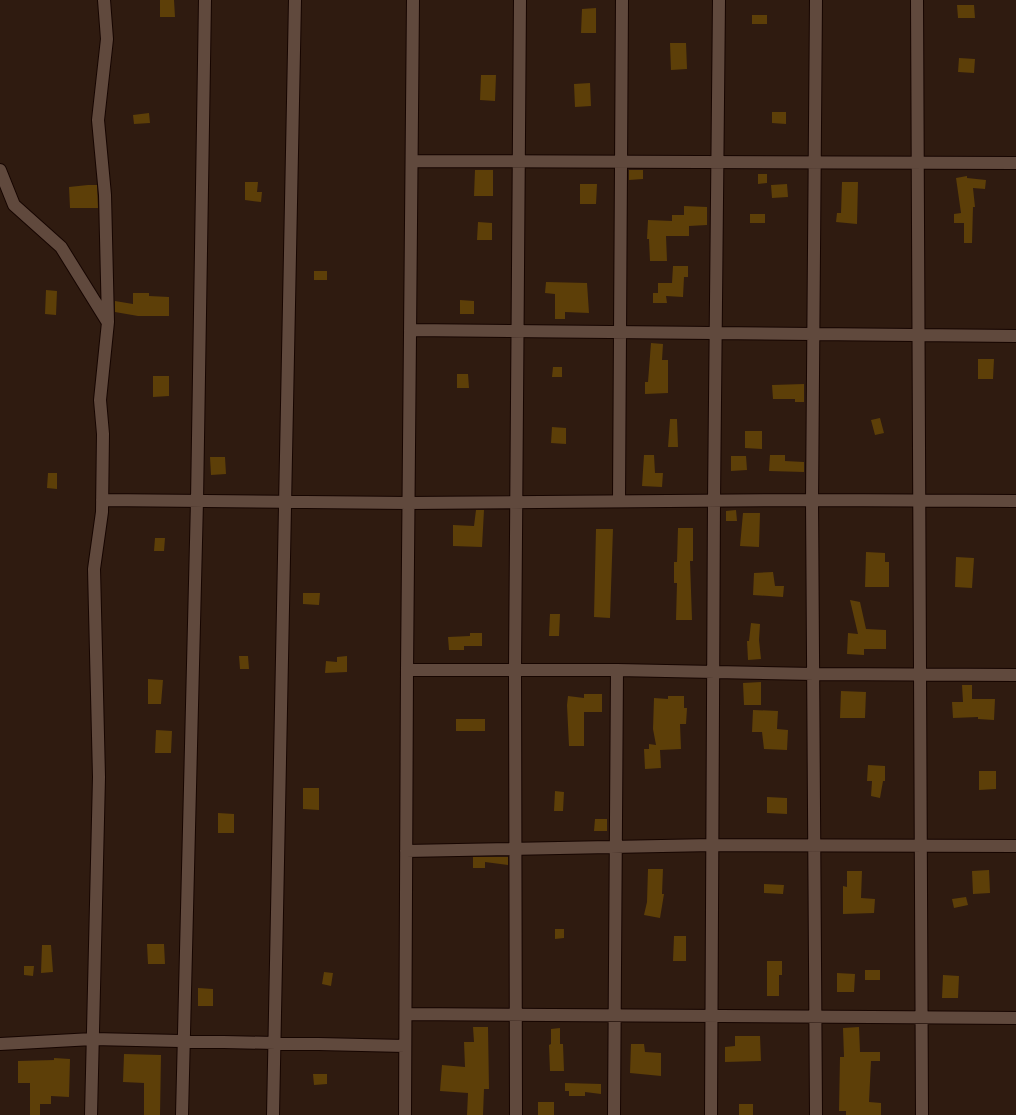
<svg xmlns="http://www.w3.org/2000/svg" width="1016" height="1115" viewBox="0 0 1016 1115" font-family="Barlow,sans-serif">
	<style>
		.building { fill: #5d3f08 }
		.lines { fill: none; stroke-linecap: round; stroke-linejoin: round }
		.street-casing { stroke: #160500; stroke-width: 14 }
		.street { stroke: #60493d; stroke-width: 12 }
	</style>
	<rect width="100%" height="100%" fill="#2f1b10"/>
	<path class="building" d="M160,0H174L175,17H160Z
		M957,5H974L975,18H958Z
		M596,8V33H581L582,9Z
		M752,15H767V24H752Z
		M670,43H686L687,69L671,70Z
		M959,58L975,59L974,73L958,72Z
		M481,75H496L495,101L480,100Z
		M590,83L591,106L575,107L574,84Z
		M772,112H786V124L772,123Z
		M149,113L150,123L134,124L133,115Z
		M475,170H493V196H474Z
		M629,170H643V179L629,180Z
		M758,174H767V183L758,184Z
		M967,176V178L986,180L985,189L973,188L975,207H973L972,243H964V223H954V214L961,213L956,178Z
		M245,182H258L257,192H262L261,202L245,200Z
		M842,182H858L857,224L836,222L837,213H841Z
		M580,184H597L596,204H580Z
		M787,184L788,197L772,198L771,185Z
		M88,185H97L98,208H70L69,187Z
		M684,206L707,207V225L689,226V236H666L667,261H650L649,239H647L648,220L672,221V215H684Z
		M750,214H765V223H750Z
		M478,222L492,223V240H477Z
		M673,266H688V277H684L683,297L666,296L667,303H653V293H658V283H672Z
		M314,271H327V280H314Z
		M546,282L587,283L589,313L565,312V319H555V294L545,293Z
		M46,290L57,291L56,315L45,314Z
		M133,293H149V296L169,297V316H138L115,312V301L133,304Z
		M460,300L474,301V314H460Z
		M651,343L663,344L662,360H668V393L645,394V382H648Z
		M978,359H994L993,379H978Z
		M553,367H562V377H552Z
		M457,374H468L469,388H457Z
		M153,376H169V396L153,397Z
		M804,384V402H795V399H773L772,385Z
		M880,418L884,433L875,435L871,420Z
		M670,419H677L678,447H668Z
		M552,427L566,428V444L551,443Z
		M745,431H762V449L745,448Z
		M644,455H654L655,473H663L662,487L642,486Z
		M770,455H785V461L804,462V472L769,471Z
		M731,456H746L747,470L731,471Z
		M210,457H225L226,474L211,475Z
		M48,473H57V489L47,488Z
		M476,510H484L482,547L453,546V525L474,526Z
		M736,510L737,521H726V511Z
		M743,513H760L759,547L740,546Z
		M678,528H693V561H690L692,620H676L677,583H674V562H677Z
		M596,529H613L610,618L594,617Z
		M155,538H165L164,551H154Z
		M866,552L885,553V562H889V587H865Z
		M956,557L974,558L972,588L955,587Z
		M773,572L775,586H784L783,597L753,595L754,573Z
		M303,593H320L319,605L303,604Z
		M850,600L860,602L866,629L886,630V649H864V655L847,654L848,633L858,634Z
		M550,614H560L559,636H549Z
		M751,623L760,624L759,640L761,659L748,660L747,641H749Z
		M470,633H482V646H464V650H449L448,637L470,636Z
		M239,656H248L249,669H240Z
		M347,656V672L325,673L326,661L337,662V657Z
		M148,679L163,680L161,704H148Z
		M761,682V705H744L743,683Z
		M962,685H972V699H995L994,720L978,719V717L953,718L952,702H963Z
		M841,691L866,692L865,718H840Z
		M584,694H602V712H584V746H569L567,705L568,696L584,698Z
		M668,696H684V708H687L686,724H680L681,749L660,750L661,768L645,769L644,749H649V744L656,745L653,729L654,698L668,699Z
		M753,710L778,711L777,729L788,730L787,750L764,749L762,732H752Z
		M456,719H485V731H456Z
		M156,730L172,731L171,753H155Z
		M868,765L885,766V781H883L880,798L871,796L872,781H867Z
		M979,771H996V789L979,790Z
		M303,788H319V810L303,809Z
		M555,791L564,792L563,811H554Z
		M767,797L787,798V814L767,813Z
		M218,813L234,814V833H218Z
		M595,819H607V831H594Z
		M473,857H508V865L485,862V868H473Z
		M648,869H663L662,894H664L660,918L644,915L647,902Z
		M989,870L990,893L973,894L972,871Z
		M847,871H862L861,898L875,899L874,913L843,914V886L847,887Z
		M764,884L784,885L783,894L764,893Z
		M966,897L968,905L954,908L952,899Z
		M555,929H564V938L555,939Z
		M674,936H686V961H673Z
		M147,944H164L165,964H148Z
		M42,945H51L53,972L41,973Z
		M767,961H782V975H779V996H767Z
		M24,966H34L33,976L24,975Z
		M865,970H880V980H865Z
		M324,972L333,973L331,986L322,984Z
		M837,973L855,974L854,992H837Z
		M943,975L959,976L958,998H942Z
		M198,988L213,989V1006H198Z
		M473,1027H488L489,1089H484L483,1115H467L468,1093L440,1091L442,1065L465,1067L464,1042H474Z
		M859,1027L860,1052H880V1061H871L869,1102L881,1103V1115H846V1111H839L840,1057H844L843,1028Z
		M560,1028V1044H563L564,1071H550L549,1045L551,1044V1029Z
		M735,1036H760L761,1061L725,1062V1047L735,1046Z
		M631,1044H644L645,1052L661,1053V1076L630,1073Z
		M124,1054L161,1055L160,1115H144V1083L123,1082Z
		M54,1058L70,1059L69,1097L51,1096V1104H40V1115H30V1083H18V1061L54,1060Z
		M313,1074H327V1084L314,1085Z
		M565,1083L601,1084V1094L585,1092V1096H569V1091H565Z
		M538,1102H554V1115H538Z
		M739,1104H753V1115H739Z"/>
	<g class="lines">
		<g class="street-casing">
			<path id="street" d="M917,0L922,1115
				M412,161L1016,163
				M0,170L14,205L61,247L107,321
				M410,330L1016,336
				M102,500L408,503L812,500L1016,501
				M619,501L622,0
				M407,670H617L614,1115
				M617,670L814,674L1016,675
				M406,851L713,845L1016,846
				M406,1014L1016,1018
				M0,1044L93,1039L405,1046
				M91,1115L99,777L94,569L102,512L103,434L100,400L108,322L105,195L98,120L107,39L104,0
				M182,1115L197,501L205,0
				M273,1115L295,0
				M405,1115L407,670L413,0
				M516,1115L515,670L520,0
				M711,1115L714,501L719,0
				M816,1115L812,500L816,0"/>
		</g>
		<use href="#street" class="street"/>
	</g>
</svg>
